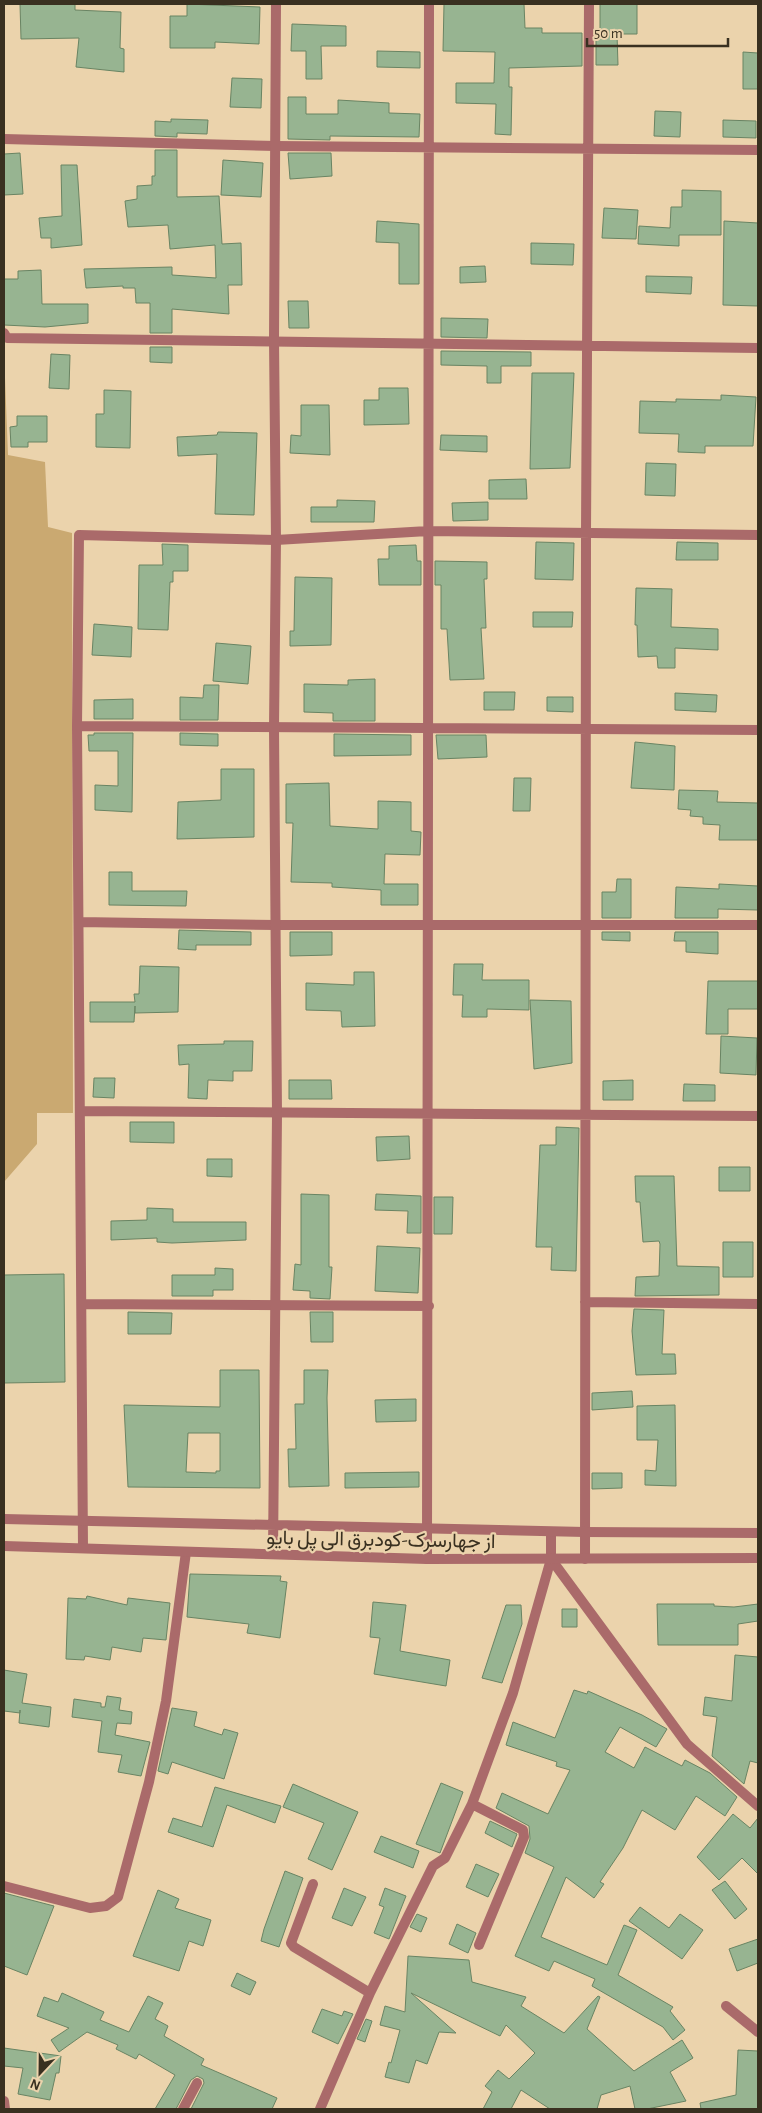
<svg xmlns="http://www.w3.org/2000/svg" width="762" height="2113" viewBox="0 0 762 2113" font-family="'Alegreya Sans',Vazirmatn,sans-serif">
	<style>
		.green { fill: #caa971 }
		.building { fill: #97b491; stroke: #698463; fill-rule: evenodd }
		.lines { fill: none; stroke-linecap: round; stroke-linejoin: round }
		.minor { stroke: #aa6a6a; stroke-width: 10 }
		.tertiary { stroke: #aa6a6a; stroke-width: 10 }
		.labels { text-anchor: middle; stroke-width: 4.5; stroke-linejoin: round; paint-order: stroke }
		.street-label { font-size: 20px; fill: #393020; stroke: #ebd3ac }
	</style>
	<rect width="100%" height="100%" fill="#ebd3ac"/>
	<path class="green" d="M4,352L8,455L45,462L48,527L72,533L73,1113H37V1144L4,1182Z"/>
	<path class="building" d="M20,4H75V10L121,12L120,48L124,49V72L76,67L79,38L21,39Z
		M187,4L260,7L259,44L215,42V48H170V16H187Z
		M444,4H524L525,28H542V33H582V66L509,68V87H512L511,135L495,134L496,104L456,103V83H494L495,52L443,51Z
		M600,4H637V34H617L618,65H596V33H600Z
		M292,24L346,26V46H321L322,79H306V51H291Z
		M377,51L420,52V68L377,67Z
		M743,52L758,53V89H743Z
		M232,78L262,79L261,108L230,107Z
		M288,97H306V114H338V100L389,103V113L420,114L419,137L330,136V140L288,139Z
		M655,111L681,112L680,137L654,136Z
		M171,119L208,120L207,134L177,133V137L155,136V121L171,122Z
		M723,120L756,121V138L723,137Z
		M155,150H177V197L219,196L222,244L241,243L242,285H228L229,314L172,309V333H150V303H136L135,288H123V286L86,288L84,269L172,267V275L216,278L215,245L170,249L168,225L128,227L125,201L137,199V186L152,185V176H155Z
		M20,153L23,194L4,195V154Z
		M288,153H331L332,176L290,179Z
		M223,160L263,163L261,197L221,195Z
		M61,165H77L82,245L51,248V238H41L39,218L62,216Z
		M682,190L721,191V235H679V246L638,244L639,226L670,228L671,207H682Z
		M604,208L638,210L636,239L602,238Z
		M377,221L419,224V284H399V243L376,242Z
		M724,221L758,223V306L723,305Z
		M531,243L574,244L573,265L531,264Z
		M485,266L486,282L460,283V267Z
		M41,270L42,304H88V323L45,327L4,325V279H18V271Z
		M646,276L692,277L691,294L646,292Z
		M288,301H308L309,328H289Z
		M441,318L488,319L487,338L441,337Z
		M150,347H172V363L150,362Z
		M441,351L531,352V366H501V383H487V366L441,365Z
		M51,354L70,355L69,389L49,388Z
		M532,373H574L570,468L530,469Z
		M379,388H408L409,424L364,425V400H379Z
		M104,390L131,391L130,448L96,447V414H104Z
		M721,395L756,397L753,446H705V453L678,452L679,434L639,433L640,401L676,402V399L721,400Z
		M301,405H329L330,455L290,453L291,435L301,436Z
		M17,416H47V442H28V447H11L10,427L17,426Z
		M218,432L257,433L254,515L215,514L217,454L178,456L177,437L217,435Z
		M441,435L487,436V452L440,450Z
		M646,463L676,464L675,496L645,495Z
		M526,479L527,499H489V480Z
		M337,500L375,501L374,522H311V507H337Z
		M488,502V520L453,521L452,503Z
		M536,542L574,543L573,580L535,579Z
		M677,542L718,543V560H676Z
		M162,544L188,545V571H173V582H170L168,630L138,629L139,565H163Z
		M416,545L417,561H421V585H379L378,559H389V546Z
		M435,561L487,562V579H484L486,628H481L484,679L450,680L447,629H441V585H435Z
		M295,577L332,578L331,645L290,646V631H294Z
		M636,588L672,589L671,627L718,629V650L675,648V668H658L657,656L638,657L637,625H635Z
		M533,612H573L572,627H533Z
		M94,624L132,627L131,657L92,655Z
		M216,643L251,646L248,684L213,681Z
		M375,679V721H333V713L304,712V684L348,685V680Z
		M204,685H219L218,720H180V697L203,698Z
		M484,692H515L514,710H484Z
		M675,693L717,695L716,712L675,710Z
		M547,697H573V712L547,711Z
		M133,699V719H94V700Z
		M94,733H133L132,812L95,810V785L118,786V751H89L88,735H94Z
		M180,733L218,734V746L180,745Z
		M334,734L411,735V755L334,756Z
		M436,735H486L487,757L438,759Z
		M635,742L675,746L674,790L631,788Z
		M221,769H254V837L177,839L178,802L221,800Z
		M514,778H531L530,811H513Z
		M329,783L330,826L378,829V801L411,802V831L421,832L420,855L385,854L384,884H418V905H381V890L332,887V883L291,882L293,823H286V784Z
		M679,790L718,791L717,802L758,803V840H719L720,825L703,824V817L690,816L691,810L678,809Z
		M109,872H132V891H187L186,906L109,905Z
		M617,879H631V918H602V892H616Z
		M719,884L758,886V910L718,909V918H675L676,887L719,889Z
		M179,930L251,932V945H196V950L178,949Z
		M290,932H332V955L290,956Z
		M602,932H630V941L602,940Z
		M675,932H718V954L686,952V941H674Z
		M454,964H483L482,980H529V1010L487,1009V1017H462L463,995H453Z
		M140,966L179,967L178,1012L135,1013V1006L134,1022H90V1002H135L134,994H139Z
		M354,972H374L375,1026L342,1027L341,1011L306,1010V983L354,985Z
		M708,981H758V1009H728V1034H706Z
		M530,1000L571,1001L572,1063L534,1069Z
		M721,1036L757,1038L756,1075L720,1073Z
		M224,1041H253L252,1071H233V1081L208,1080L207,1099L188,1098L189,1064L179,1065L178,1045L224,1044Z
		M94,1078H115L114,1098L93,1097Z
		M289,1080H331L332,1099H289Z
		M633,1080V1100H603V1081Z
		M684,1084L715,1085V1101H683Z
		M130,1122H174V1143L130,1142Z
		M556,1127L579,1128L576,1271L551,1270L552,1247H536L540,1145H556Z
		M409,1136L410,1159L377,1161L376,1137Z
		M207,1159H232V1177L207,1176Z
		M719,1167H750V1191H719Z
		M635,1176H674L677,1266L719,1267V1295L635,1296L636,1277L659,1276L660,1244L659,1241L643,1242L640,1202H636Z
		M301,1194L329,1195V1267H332L330,1299L310,1298V1291L293,1290L295,1264L301,1265Z
		M376,1194L421,1196V1233H407L408,1211L375,1210Z
		M434,1197H453L452,1234H434Z
		M147,1208L173,1209V1222H246V1240L172,1243L157,1242V1238L111,1240V1221L147,1220Z
		M723,1242H753V1277H723Z
		M377,1246L420,1248L418,1293L375,1291Z
		M215,1268L233,1269V1290H213V1296H172V1275H215Z
		M64,1274L65,1382L4,1383V1275Z
		M634,1309L664,1310L662,1354H675L676,1374L636,1375L632,1331Z
		M128,1312L172,1313L171,1334H128Z
		M310,1312H333V1342H311Z
		M220,1370H259L260,1488L128,1487L124,1405L220,1407ZM188,1433H220V1471H216V1473L186,1472Z
		M304,1370H328L327,1398L329,1486L289,1487L288,1449H296L295,1404H304Z
		M632,1391L633,1407L592,1410V1393Z
		M416,1399V1421L376,1422L375,1400Z
		M675,1405L676,1486L645,1485V1470L656,1471L658,1440H637V1406Z
		M419,1472V1487L345,1488V1473Z
		M592,1473H622V1488L592,1489Z
		M190,1574L281,1576L280,1581L287,1582L280,1638L247,1633L249,1624L187,1617Z
		M87,1596L127,1605L128,1598L170,1603L166,1640L143,1638L141,1652L112,1647L110,1660L85,1656L84,1660L66,1659L68,1598L86,1599Z
		M373,1602L406,1605L400,1651L450,1660L446,1686L374,1674L380,1638L370,1637Z
		M657,1604H714V1606L734,1607L758,1604V1621L738,1624V1645H658Z
		M506,1605H521L522,1624L502,1683L482,1678Z
		M562,1609H577V1627H562Z
		M735,1655L758,1657V1763L750,1761L744,1784L712,1756L717,1717L703,1715L705,1697L732,1701Z
		M4,1670L27,1674L22,1703L51,1707L49,1727L19,1723L20,1710V1713L4,1711Z
		M574,1690L587,1694L588,1691L642,1715L667,1729L656,1747L620,1727L605,1752L634,1768L645,1747L682,1766L685,1760L710,1773L737,1797L725,1816L696,1796L675,1830L642,1810L623,1848L600,1882L604,1884L594,1898L566,1877L541,1937L607,1965L624,1925L637,1930L618,1975L673,2007L670,2011L685,2030L673,2040L663,2027L592,1986L595,1979L554,1961L549,1971L515,1956L554,1867L525,1853L530,1839L529,1826L496,1808L502,1793L548,1814L570,1770L556,1766L557,1762L506,1745L513,1722L555,1738Z
		M107,1696L121,1698L119,1710L132,1712L131,1724L117,1723L115,1735L150,1742L141,1776L118,1772L122,1755L98,1752L102,1721L72,1717L74,1699L101,1703V1707H105Z
		M172,1708L197,1712L194,1726L222,1735L224,1729L238,1733L224,1779L172,1762L168,1774L158,1771Z
		M441,1783L463,1792L440,1853L416,1844Z
		M293,1784L358,1812L332,1870L308,1859L324,1823L283,1807Z
		M215,1787L281,1806L275,1823L227,1805L213,1847L168,1832L173,1818L202,1827Z
		M733,1814L750,1828L758,1818V1874L742,1858L719,1880L697,1857Z
		M490,1821L517,1834L512,1847L485,1833Z
		M381,1836L419,1851L413,1868L374,1852Z
		M476,1864L499,1874L488,1897L466,1887Z
		M285,1871L303,1878L279,1947L261,1941L264,1929Z
		M725,1881L747,1909L735,1919L712,1890Z
		M344,1888L366,1897L352,1926L332,1918Z
		M385,1888L406,1896L389,1939L374,1933L384,1907L379,1905Z
		M158,1890L179,1899L175,1908L211,1920L203,1946L189,1941L179,1971L133,1956Z
		M4,1893L54,1906L27,1975L4,1966Z
		M640,1907L669,1928L680,1914L703,1930L682,1959L629,1921Z
		M417,1914L427,1918L421,1932L410,1927Z
		M457,1924L476,1933L468,1953L449,1944Z
		M758,1939V1963L737,1971L729,1949Z
		M408,1956L469,1960L472,1982L526,1997L521,2006L564,2033L598,1996L600,1997L587,2029L634,2071L682,2040L693,2058L670,2072L686,2101L647,2109H635L630,2086L601,2095L597,2109H550L521,2090L511,2109H483L492,2092L485,2086L498,2070L509,2079L535,2053L506,2025L500,2036L411,1993L456,2033L439,2032L427,2064L416,2060L409,2083L385,2077L389,2062L391,2063L400,2030L380,2025L385,2006L405,2012Z
		M237,1973L256,1982L250,1995L231,1986Z
		M62,1993L104,2012L100,2020L129,2032L148,1996L163,2003L155,2019L168,2026L164,2036L204,2059L201,2065L277,2098L272,2109H191L204,2083L203,2079L197,2076L191,2080L176,2109H155L175,2075L139,2054L136,2059L116,2049L118,2045L87,2032L59,2052L51,2040L69,2028L37,2016L44,1997L58,2002Z
		M322,2009L342,2016L344,2011L353,2014L338,2044L312,2032Z
		M366,2019L372,2021L365,2042L357,2039Z
		M4,2048L61,2056L59,2073H56L50,2100L18,2094L23,2068L4,2066Z
		M738,2050L758,2051V2109H701L700,2103L736,2095Z"/>
	<g class="lines">
		<path class="minor" d="M4,139L276,146L758,150
			M4,333L7,338L758,348
			M77,726L758,730
			M79,922L276,925H758
			M81,1111L758,1116
			M585,1302L758,1304
			M82,1304L429,1306
			M551,1532V1559L687,1744L758,1806
			M83,1548L77,726L79,535L276,540L428,531L758,535
			M427,1559L429,4
			M585,1559L586,532L589,4
			M472,1804L523,1830L524,1837L479,1945
			M313,1884L291,1943L294,1947L370,1993
			M4,1886L90,1908L106,1906L118,1897L149,1782L166,1701L186,1552
			M726,2006L758,2032
			M4,2101L5,2109
			M183,2109L197,2083
			M320,2109L370,1993L433,1866L445,1858L472,1804L513,1693L551,1559"/>
		<path class="tertiary" d="M4,1519L585,1532L758,1533
			M4,1546L427,1559L758,1558
			M273,1554L277,1114L274,727L276,540L274,340L276,4"/>
	</g>
	<g class="labels">
		<g class="street-label">
			<text transform="translate(381 1539) rotate(1)" y="7">از جهارسرک-کودبرق الی پل بایو</text>
		</g>
	</g>
	<rect width="762" height="2113" fill="none" stroke="#393020" stroke-width="10"/>
	<g transform="translate(40 2073) rotate(202)" stroke="#ebd3ac" stroke-width="4" paint-order="stroke">
	<path d="M0-4L9 19L0 12L-9 19Z" fill="#393020"/>
	<text y="-8" font-size="14" font-weight="bold" text-anchor="middle" fill="#393020">N</text>
	</g>
	<path d="M587 38v8h141v-8" fill="none" stroke="#393020" stroke-width="2.5"/>
	<text x="594" y="38" font-size="15" fill="#393020" stroke="#ebd3ac" stroke-width="4" paint-order="stroke">50 m</text>
</svg>
